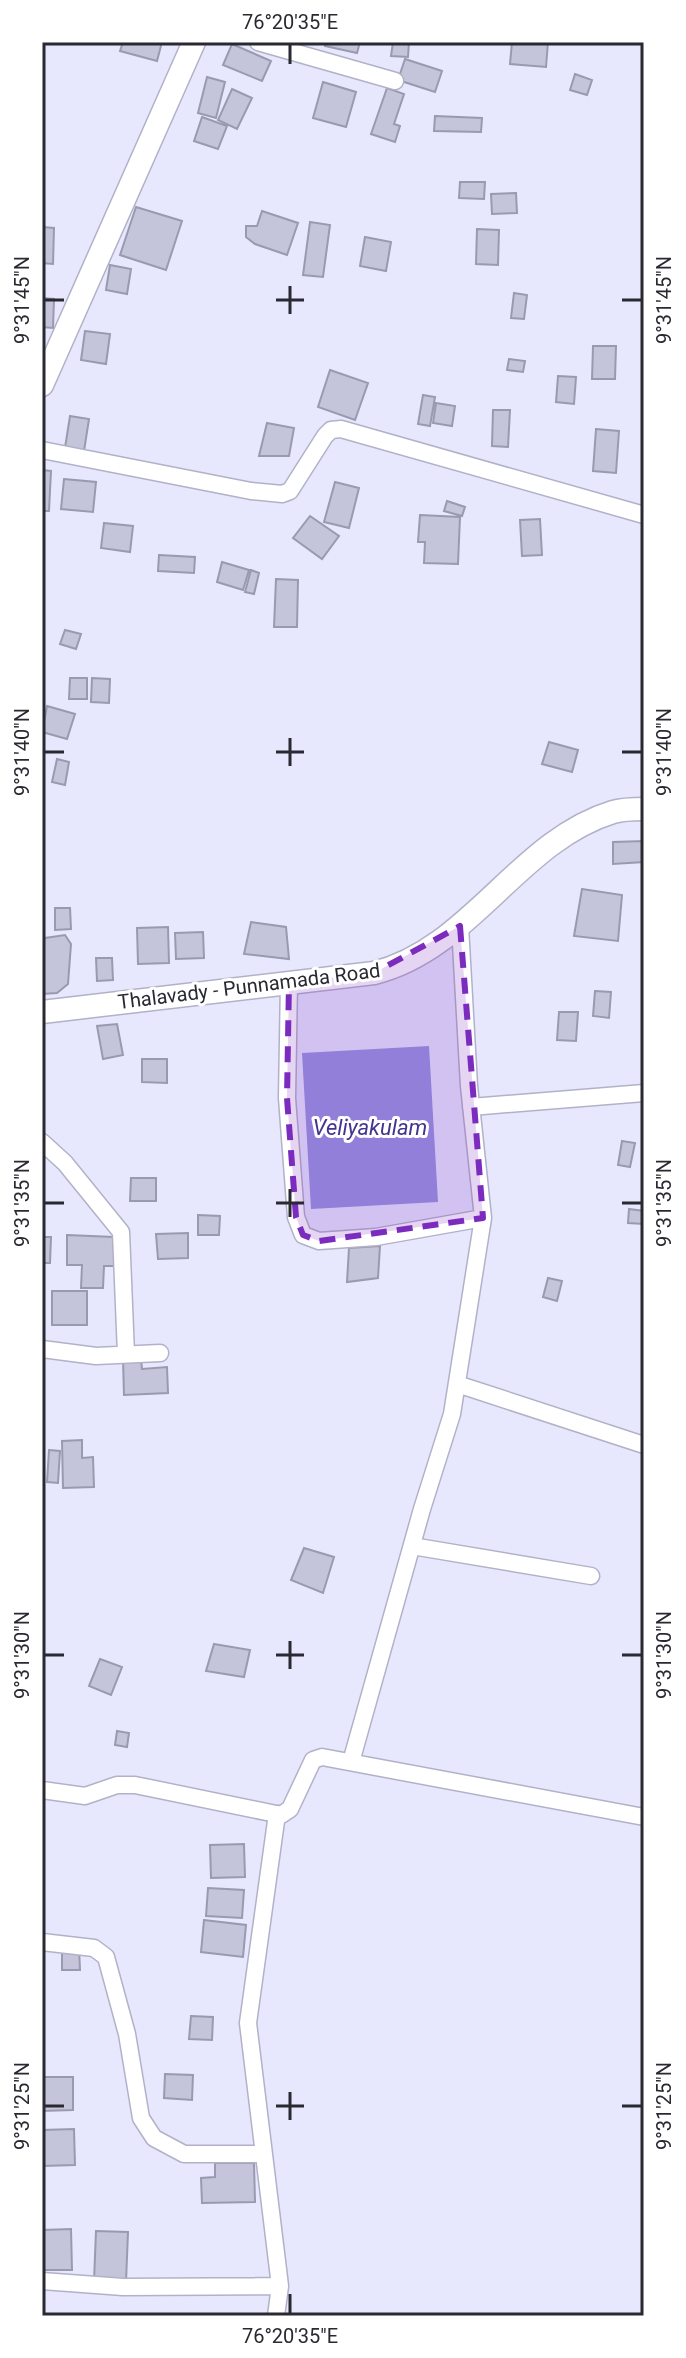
<svg xmlns="http://www.w3.org/2000/svg" width="686" height="2358" viewBox="0 0 686 2358" font-family="Roboto,sans-serif">
	<style>
		.water { fill: #9694e2 }
		.building { fill: #c4c5db; stroke: #999aaf; stroke-width: 2 }
		.lines { fill: none; stroke-linecap: round; stroke-linejoin: round }
		.minor-casing { stroke: #b1b2c7; stroke-width: 19 }
		.secondary-casing { stroke: #b1b2c7; stroke-width: 25 }
		.minor { stroke: #fff; stroke-width: 16 }
		.secondary { stroke: #fff; stroke-width: 22 }
		.marked { fill: #7b2cbf; fill-opacity: 0.2; stroke: #7b2cbf; stroke-width: 6; stroke-dasharray: 16 10; stroke-linejoin: round }
		.ticks { fill: none; stroke: #282931; stroke-width: 3 }
		.labels { text-anchor: middle; stroke-width: 6; stroke-linejoin: round; paint-order: stroke }
		.street-label { font-size: 20px; fill: #282931; stroke: #fff }
		.water-label { font-size: 22px; font-style: italic; fill: #41358f; stroke: #fff }
		.neatline { fill: none; stroke: #282931; stroke-width: 3 }
		.ticks-label { font-size: 20px; text-anchor: middle; fill: #282931 }
	</style>
	<rect width="100%" height="100%" fill="#e7e8fe"/>
	<path class="water" d="M429,1046L438,1202L311,1209L302,1053Z"/>
	<path class="building" d="M123,42H162L157,61L120,51Z
		M326,42H360L357,53L325,46Z
		M393,42H409L408,57L391,56Z
		M512,42H548L546,67L510,64Z
		M232,44L271,61L262,81L223,65Z
		M405,59L442,71L435,92L398,80Z
		M575,74L592,80L587,95L570,90Z
		M207,77L225,82L216,118L198,113Z
		M323,82L356,92L346,127L313,118Z
		M387,88L404,94L394,124L400,126L395,142L371,134Z
		M232,89L252,98L237,129L218,120Z
		M435,116L482,118L481,132L434,131Z
		M202,117L227,126L218,149L194,141Z
		M460,182H485L484,199L459,198Z
		M516,193L517,213L492,214L491,194Z
		M136,207L182,221L166,270L120,255Z
		M262,211L298,223L287,255L255,244L246,237V226H257Z
		M310,222L330,225L323,277L303,275Z
		M42,227L54,228L53,264L42,263Z
		M477,229L499,230L498,265L476,264Z
		M365,237L391,242L386,271L360,266Z
		M110,265L131,269L127,294L106,290Z
		M514,293L527,295L524,319L511,318Z
		M42,298L54,299L53,328L42,327Z
		M85,331L110,334L106,364L81,360Z
		M593,346H616L615,379H592Z
		M509,359L525,361L523,372L507,370Z
		M330,370L368,383L355,420L318,407Z
		M558,376L576,377L574,404L556,402Z
		M423,395L435,397L430,426L418,424Z
		M436,403L455,406L452,426L433,423Z
		M493,410H510L508,447L492,446Z
		M70,416L89,419L84,451L65,448Z
		M267,423L294,428L289,456H259Z
		M596,429L619,431L616,473L593,471Z
		M42,470L51,471L49,511H42Z
		M64,479L96,482L93,512L61,509Z
		M335,482L359,488L349,528L324,522Z
		M447,501L465,507L462,516L444,511Z
		M420,515L460,517L458,564L424,563L425,542H418Z
		M310,516L339,536L322,559L293,538Z
		M540,519L542,555L522,556L520,520Z
		M104,523L133,526L130,552L101,548Z
		M159,555L195,557L194,573L158,571Z
		M222,562L249,570L243,590L217,582Z
		M251,570L259,573L254,594L245,592Z
		M276,579L298,580L297,627H274Z
		M65,630L81,634L76,649L60,644Z
		M70,678H87V699H69Z
		M92,678L110,679L109,703L91,702Z
		M47,706L75,714L67,739L42,732Z
		M549,742L578,750L572,772L542,764Z
		M57,759L69,762L65,785L52,782Z
		M644,841V862L613,864V842Z
		M582,889L622,895L618,941L574,936Z
		M55,908H70L71,929L55,930Z
		M251,922L286,927L289,959L244,954Z
		M168,927L169,963L138,964L137,928Z
		M203,932L204,958L176,959L175,933Z
		M65,935L71,944L68,984L57,993L42,994V942L45,938Z
		M96,958H112L113,980L97,981Z
		M595,991L611,992L609,1018L593,1016Z
		M559,1012H578L576,1041L557,1040Z
		M117,1024L123,1055L103,1059L97,1026Z
		M142,1059H167V1083L142,1082Z
		M622,1141L635,1143L630,1167L618,1165Z
		M131,1178H156V1201H130Z
		M629,1209L644,1211V1224L628,1223Z
		M198,1215L220,1216L219,1235H198Z
		M188,1233V1258L158,1259L156,1234Z
		M67,1235L114,1237V1266H104L103,1288H81L82,1265H67Z
		M42,1237H51L50,1263H42Z
		M380,1246L378,1278L347,1282L349,1248Z
		M548,1278L562,1281L557,1301L543,1297Z
		M52,1291H87V1325H52Z
		M141,1359L142,1369L167,1367L168,1393L124,1395L123,1360Z
		M82,1440V1458L93,1457L94,1487L63,1488L62,1441Z
		M49,1450L60,1451L58,1483L47,1482Z
		M304,1548L334,1557L323,1593L291,1580Z
		M214,1644L250,1650L244,1677L206,1671Z
		M100,1659L122,1667L111,1695L89,1686Z
		M117,1731L129,1733L127,1747L115,1745Z
		M244,1844L245,1877L211,1878L210,1845Z
		M208,1888L244,1890L242,1918L206,1916Z
		M204,1920L246,1925L243,1957L201,1952Z
		M79,1947L80,1970H62V1948Z
		M191,2016L213,2017L212,2040L189,2039Z
		M165,2074L193,2075L192,2100L164,2098Z
		M42,2077H73V2110L42,2111Z
		M74,2129L75,2165L42,2166V2130Z
		M215,2163H254L255,2202L202,2203L201,2178L215,2177Z
		M71,2229L72,2270H42V2230Z
		M96,2231L128,2232L126,2282L94,2281Z"/>
	<g class="lines">
		<g class="minor-casing">
			<path id="minor" d="M258,42L395,81
				M42,450L251,491L282,494L290,491L325,436L331,430L341,429L644,515
				M289,982L287,1098L296,1217L303,1235L319,1241L376,1237L483,1218
				M471,1107L644,1093
				M42,1142L65,1163L121,1232L126,1354
				M42,1349L96,1356L160,1353
				M457,1384L644,1445
				M412,1546L591,1576
				M351,1762L422,1509L452,1414L483,1218L469,1086L460,926
				M42,1790L85,1796L117,1785H135L281,1815L290,1809L313,1760L322,1757L644,1817
				M42,1942L94,1948L106,1957L127,2034L141,2118L154,2138L184,2154H263
				M42,2281L123,2287L280,2286
				M276,2316L280,2286L248,2023L277,1814"/>
		</g>
		<g class="secondary-casing">
			<path id="secondary" d="M42,385L194,42
				M42,1012L374,973C471,949 518,841 613,812C623,809 634,809 644,809"/>
		</g>
		<use href="#minor" class="minor"/>
		<use href="#secondary" class="secondary"/>
	</g>
	<path class="marked" d="M460,926L483,1218L319,1241L303,1235L296,1217L287,1098L289,982L374,973Z"/>
	<path class="ticks" d="M290,44V64M290,286V314M44,300H64M276,300H304M622,300H642M290,738V766M44,752H64M276,752H304M622,752H642M290,1189V1217M44,1203H64M276,1203H304M622,1203H642M290,1641V1669M44,1655H64M276,1655H304M622,1655H642M290,2092V2120M44,2106H64M276,2106H304M622,2106H642M290,2294V2314"/>
	<g class="labels">
		<g class="street-label">
			<text transform="translate(249 986) rotate(-7)" y="7">Thalavady - Punnamada Road</text>
		</g>
		<g class="water-label">
			<text x="370" y="1135">Veliyakulam</text>
		</g>
	</g>
	<rect width="686" height="2358" fill="none" stroke="#ffffff" stroke-width="88"/>
	<rect x="44" y="44" width="598" height="2270" class="neatline"/>
	<g class="ticks-label">
		<text x="290" y="29">76°20'35"E</text>
		<text transform="translate(22 300) rotate(-90)" y="7">9°31'45"N</text>
		<text transform="translate(664 300) rotate(-90)" y="7">9°31'45"N</text>
		<text transform="translate(22 752) rotate(-90)" y="7">9°31'40"N</text>
		<text transform="translate(664 752) rotate(-90)" y="7">9°31'40"N</text>
		<text transform="translate(22 1203) rotate(-90)" y="7">9°31'35"N</text>
		<text transform="translate(664 1203) rotate(-90)" y="7">9°31'35"N</text>
		<text transform="translate(22 1655) rotate(-90)" y="7">9°31'30"N</text>
		<text transform="translate(664 1655) rotate(-90)" y="7">9°31'30"N</text>
		<text transform="translate(22 2106) rotate(-90)" y="7">9°31'25"N</text>
		<text transform="translate(664 2106) rotate(-90)" y="7">9°31'25"N</text>
		<text x="290" y="2343">76°20'35"E</text>
	</g>
</svg>
